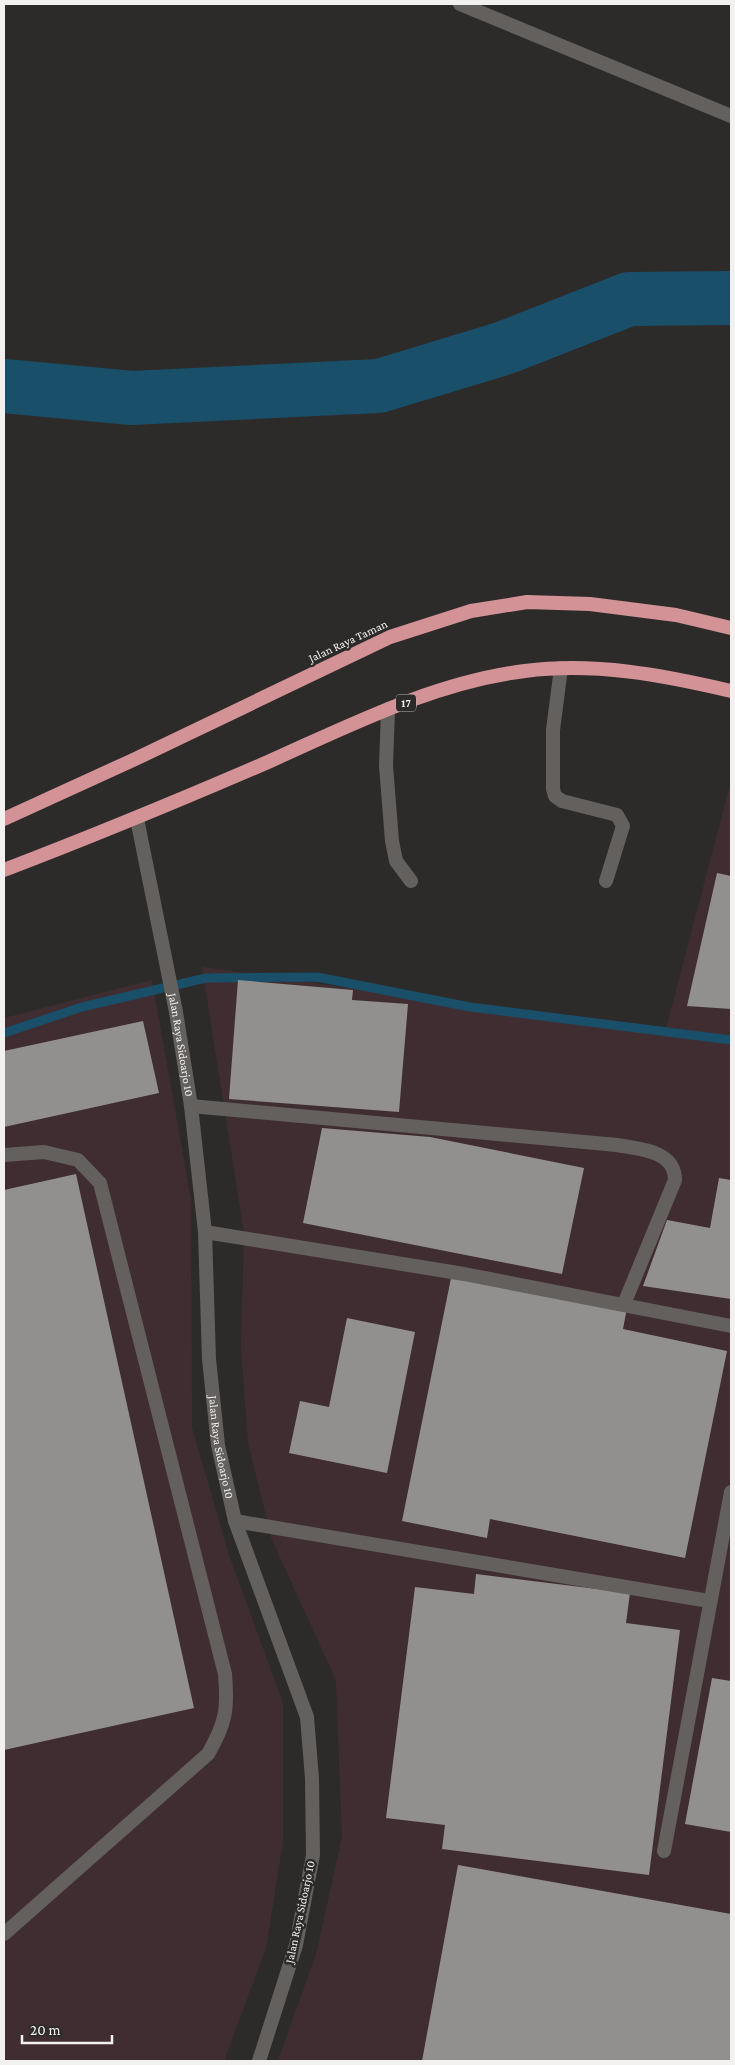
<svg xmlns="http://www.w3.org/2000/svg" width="735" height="2065" viewBox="0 0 735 2065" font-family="'Crimson Pro',serif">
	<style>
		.industrial { fill: #402d32 }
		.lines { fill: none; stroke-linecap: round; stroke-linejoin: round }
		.stream { stroke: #1a4f69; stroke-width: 9 }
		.river { stroke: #1a4f69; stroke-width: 54 }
		.building { fill: #92908e }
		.service { stroke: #63605e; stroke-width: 14 }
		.minor { stroke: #63605e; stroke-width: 14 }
		.tertiary { stroke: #63605e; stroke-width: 14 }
		.trunk { stroke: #d29296; stroke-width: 14 }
		.labels { text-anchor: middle; stroke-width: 5; stroke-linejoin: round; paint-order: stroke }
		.shield { fill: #2d2b2a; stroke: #b7b6b4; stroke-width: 1 }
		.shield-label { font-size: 11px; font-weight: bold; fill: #f2f1ef }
		.street-label { font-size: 12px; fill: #f2f1ef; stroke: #2d2b2a }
	</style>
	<rect width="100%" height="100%" fill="#2d2b2a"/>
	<path class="industrial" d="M731,781V2061H278L317,1951L342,1837L336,1680L272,1540L248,1443L241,1348L244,1233L202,967L665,1033Z
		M152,980L191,1200L192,1428L229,1555L283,1703V1842L266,1948L224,2061H4V1018Z"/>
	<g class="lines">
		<path class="stream" d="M4,1033L82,1007L206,978L317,977L470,1007L731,1040"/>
		<path class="river" d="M4,386L132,398L379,386L504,348L629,299L731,298"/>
	</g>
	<path class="building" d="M717,873L731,876V1009L687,1006Z
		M238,980L353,990L352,1000L408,1004L399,1112L229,1099Z
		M143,1021L159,1093L4,1127V1051Z
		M322,1128L430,1137L584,1168L562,1274L303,1223Z
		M76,1174L194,1708L4,1750V1190Z
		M719,1178L731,1180V1299L643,1286L667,1220L710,1228Z
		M452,1273L627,1308L623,1329L727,1351L685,1558L490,1519L487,1538L402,1521Z
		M347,1318L415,1332L387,1473L289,1453L300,1401L329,1407Z
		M476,1574L630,1593L626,1623L680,1630L649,1875L442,1849L445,1825L386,1818L415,1587L474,1594Z
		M712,1678L731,1681V1832L685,1824Z
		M458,1865L731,1914V2061H422Z"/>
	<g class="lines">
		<path class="service" d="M191,1106L617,1145C639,1149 675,1150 675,1180L624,1304
			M4,1155L44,1152L78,1160L100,1183L225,1674C228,1709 226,1723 208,1754L4,1934
			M235,1521L709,1601
			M664,1851L731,1492"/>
		<path class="minor" d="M460,4L731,116
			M561,668L553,730V789L555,796L562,801L617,815L623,826L606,881
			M388,709L386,766L392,841L396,861L411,881
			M205,1232L464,1274L731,1326"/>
		<path class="tertiary" id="s1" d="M137,819L176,1012L191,1106L205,1232L209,1359L218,1445L235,1521L307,1717L312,1778L313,1855L296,1945L259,2061"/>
		<path class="trunk" d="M4,819L131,761L390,637L471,611L527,602L590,604L676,615L731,628
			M4,870C93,836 180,800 268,762C351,725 435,682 525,671C595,662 663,675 731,691"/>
	</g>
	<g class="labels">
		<rect class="shield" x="396" y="694.5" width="20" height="17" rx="4"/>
		<g class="shield-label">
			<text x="406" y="707">17</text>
		</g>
		<g class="street-label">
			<text transform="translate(348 641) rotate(-25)" y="4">Jalan Raya Taman</text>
			<text dy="4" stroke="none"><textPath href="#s1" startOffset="230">Jalan Raya Sidoarjo 10</textPath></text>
			<text dy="4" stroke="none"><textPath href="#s1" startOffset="635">Jalan Raya Sidoarjo 10</textPath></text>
			<text transform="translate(300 1912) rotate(-78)" y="4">Jalan Raya Sidoarjo 10</text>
		</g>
	</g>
	<rect width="735" height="2065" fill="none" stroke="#f2f1ef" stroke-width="10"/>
	<path d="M22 2035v8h90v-8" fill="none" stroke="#f2f1ef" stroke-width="2.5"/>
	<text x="30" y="2035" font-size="15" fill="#f2f1ef" stroke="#2d2b2a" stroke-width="4" paint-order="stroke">20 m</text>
</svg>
